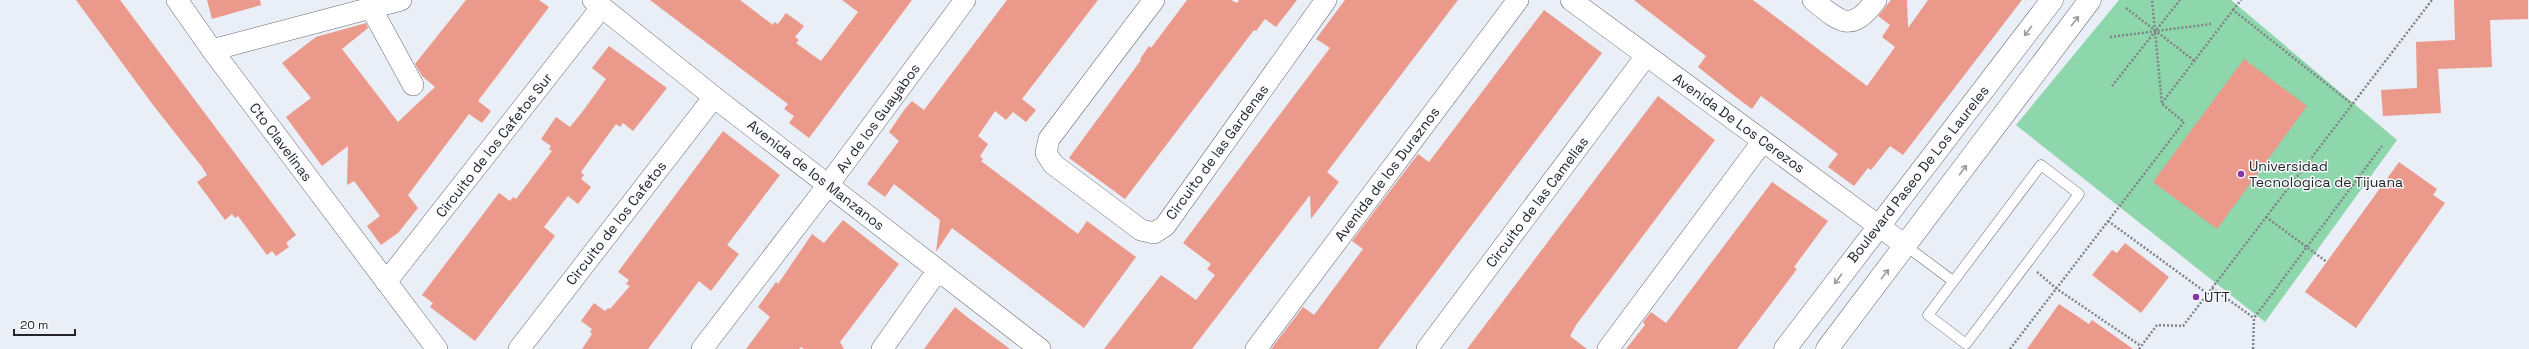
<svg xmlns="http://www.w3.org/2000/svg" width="2529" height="349" viewBox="0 0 2529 349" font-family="'Space Grotesk',sans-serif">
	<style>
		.green { fill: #8ed6ab }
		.building { fill: #eb998a }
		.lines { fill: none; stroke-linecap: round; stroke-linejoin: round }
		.service-casing { stroke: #666a71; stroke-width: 11 }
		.minor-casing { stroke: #666a71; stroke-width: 22 }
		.tertiary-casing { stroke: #666a71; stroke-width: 23 }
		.path { stroke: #808389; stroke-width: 2.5; stroke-dasharray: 2 2; stroke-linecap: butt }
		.service { stroke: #fff; stroke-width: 10 }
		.minor { stroke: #fff; stroke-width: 21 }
		.tertiary { stroke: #fff; stroke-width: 22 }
		.oneway { stroke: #9c9c9e }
		.poi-dot { fill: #8437a8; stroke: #f9fbff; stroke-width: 1.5 }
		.labels { text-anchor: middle; stroke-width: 3; stroke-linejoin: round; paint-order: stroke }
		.street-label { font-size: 14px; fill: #232427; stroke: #f9fbff }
		.poi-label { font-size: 14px; fill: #232427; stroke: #f9fbff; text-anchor: start }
	</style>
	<rect width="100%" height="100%" fill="#e9eef7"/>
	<path class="green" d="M2119,0H2231L2397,140L2265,322L2016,125Z"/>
	<path class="building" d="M76,0H120L296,235L286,243L289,247L276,256L272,251L267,255L238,216L235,218L232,214L225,220L197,182L207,175L202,167L153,105Z
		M207,0H260L261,5L212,19Z
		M466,0H539L549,7L478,101L491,111L482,123L469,114L408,195L418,208L398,233L381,245L367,226L380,216L354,181L347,185L348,146L322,166L286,117L311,98L282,63L316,37L366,23L368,28L342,49L398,122L435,87L422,76L415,64Z
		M650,0H740L773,25L774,22L778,24L786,13L804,26L795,37L799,40L796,43L821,61L858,12L842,0H912L809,138L789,123L794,116L784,109L788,104Z
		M1007,0H1098L1022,99L1036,110L1026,122L1013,112L1006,120L995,111L978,136L988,144L980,156L983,159L981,161L1078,234L1087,221L1136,257L1084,328L952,228L936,252L940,220L894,184L885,197L867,184L899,141L889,132L905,109L912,101L924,110Z
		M1187,0H1231L1237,3L1239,0H1297L1276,27L1265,19L1256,31L1254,30L1125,199L1069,158L1141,60L1140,59L1149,46L1151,48Z
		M1345,0H1458L1327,172L1339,182L1311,219L1310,195L1192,349H1104L1161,275L1196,300L1215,275L1207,269L1211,264L1183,243L1330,48L1316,39Z
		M1634,0H1753L1867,86L1895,47L1882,37L1890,25L1878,16L1891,0H1907L1908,28L1928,0H2022L1903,155L1890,146L1871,170L1868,168L1854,186L1828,167L1838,154L1761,96L1752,109L1741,101L1698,67L1706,56Z
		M2454,0H2528V19L2490,20L2492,67L2438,69L2441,113L2383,116L2381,90L2417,88L2416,42L2455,40Z
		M1544,10L1602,53L1378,349H1271L1303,307L1314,315L1363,249L1352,241L1418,154L1429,162Z
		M609,46L667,88L633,131L623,123L620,127L616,124L581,172L584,175L581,179L591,187L578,204L568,196L547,223L544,227L555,236L475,341L430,307L433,303L422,295L499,193L510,201L513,197L516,199L552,151L549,149L551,146L541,139L556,117L570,127L583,111L606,79L592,68Z
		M2244,59L2307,106L2217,229L2153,182Z
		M1658,96L1715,140L1576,325L1570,336L1587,349H1467Z
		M723,131L780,175L727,245L739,254L711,291L699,281L648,349H582L592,334L590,332L592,329L581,321L594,303L605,311L608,308L610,309L630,286L626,284L629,280L618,272Z
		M2399,162L2437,189L2433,195L2445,203L2356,328L2305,292Z
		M1772,182L1828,221L1794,267L1797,269L1737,349H1626L1645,325L1643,322L1651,312L1666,323Z
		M843,220L899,264L840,342L844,349H804L801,347L799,349H746L770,317L758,307L776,282L778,284L812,234L824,243Z
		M2125,243L2169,277L2141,313L2092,275L2112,250L2117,253Z
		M2059,304L2089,324L2092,320L2133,349H2027Z
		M955,307L967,317L1010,349H924Z"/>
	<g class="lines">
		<g class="service-casing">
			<path id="service" d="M2041,165L2079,194L1966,344L1928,315Z
				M1906,246L1953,281"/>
		</g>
		<g class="minor-casing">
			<path id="minor" d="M177,0L212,50L437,349
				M593,0L714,97L1040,349
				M1154,0L1049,139L1046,153L1053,164L1141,230L1154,233L1165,226L1326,0
				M1571,0L1906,246
				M1813,0C1840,22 1851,34 1876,0
				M371,8L413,85
				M212,50L401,0
				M386,282L601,8
				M519,349L714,97
				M702,349L828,185L965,0
				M882,349L938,270
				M1256,349L1518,0
				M1427,349L1646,56
				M1608,349L1763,141"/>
		</g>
		<g class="tertiary-casing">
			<path id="tertiary" d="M1785,349L2052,0
				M1827,349L2090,0"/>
		</g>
		<path class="path" d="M2126,8L2196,62
			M2233,10L2241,0
			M2110,37L2211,24
			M2112,86L2180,0
			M2162,103L2233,10L2352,104
			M2266,217L2327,262
			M2108,221L2208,294
			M2037,272L2057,289L2141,346
			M2212,288L2254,318
			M2010,349L2184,122L2162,104L2152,0
			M2139,349L2157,325L2183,326L2432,0
			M2253,349L2254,318L2382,146"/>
		<use href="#service" class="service"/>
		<use href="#minor" class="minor"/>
		<use href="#tertiary" class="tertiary"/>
	</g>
	<defs><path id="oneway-shaft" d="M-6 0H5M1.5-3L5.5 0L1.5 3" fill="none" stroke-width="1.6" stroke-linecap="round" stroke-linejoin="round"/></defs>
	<g class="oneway">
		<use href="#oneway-shaft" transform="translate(2075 21) rotate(-53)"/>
		<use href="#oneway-shaft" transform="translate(2028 31) rotate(127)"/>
		<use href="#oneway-shaft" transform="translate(1963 170) rotate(-53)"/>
		<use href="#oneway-shaft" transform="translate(1885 274) rotate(-52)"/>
		<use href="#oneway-shaft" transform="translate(1838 279) rotate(127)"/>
	</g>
	<g class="poi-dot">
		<circle cx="2241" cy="174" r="4"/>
		<circle cx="2196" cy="297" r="4"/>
	</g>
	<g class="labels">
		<g class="street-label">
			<text transform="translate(878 118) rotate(-54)" y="5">Av de los Guayabos</text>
			<text transform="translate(1739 123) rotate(36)" y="5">Avenida De Los Cerezos</text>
			<text transform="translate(281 142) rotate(53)" y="5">Cto Clavelinas</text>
			<text transform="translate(494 145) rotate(-52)" y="5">Circuito de los Cafetos Sur</text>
			<text transform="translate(1217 152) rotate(-54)" y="5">Circuito de las Gardenas</text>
			<text transform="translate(1387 174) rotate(-53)" y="5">Avenida de los Duraznos</text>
			<text transform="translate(1918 174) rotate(-52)" y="5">Boulevard Paseo De Los Laureles</text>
			<text transform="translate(816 175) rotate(38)" y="5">Avenida de los Manzanos</text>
			<text transform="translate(1537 202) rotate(-53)" y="5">Circuito de las Camelias</text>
			<text transform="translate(616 223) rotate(-52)" y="5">Circuito de los Cafetos</text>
		</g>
		<g class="poi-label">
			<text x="2249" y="171">Universidad<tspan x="2249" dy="16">Tecnologica de Tijuana</tspan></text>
			<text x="2204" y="302">UTT</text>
		</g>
	</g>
	<path d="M14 329v6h61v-6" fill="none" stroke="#232427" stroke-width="2"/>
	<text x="20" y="329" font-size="12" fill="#232427" stroke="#f9fbff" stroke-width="3" paint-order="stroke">20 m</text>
</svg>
